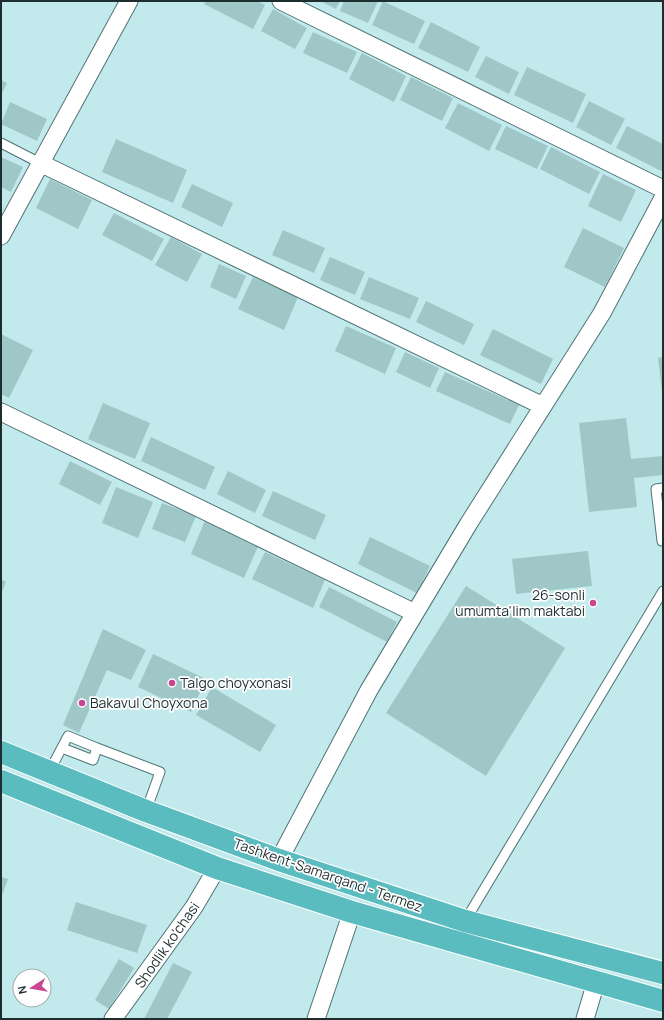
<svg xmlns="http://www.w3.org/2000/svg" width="664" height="1020" viewBox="0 0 664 1020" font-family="Manrope,sans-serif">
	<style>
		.building { fill: #a0c7c8 }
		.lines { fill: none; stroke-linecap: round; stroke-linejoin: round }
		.lane-casing { stroke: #4f7375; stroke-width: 11 }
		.street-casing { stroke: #4f7375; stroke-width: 19 }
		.highway-casing { stroke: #fff; stroke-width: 24 }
		.lane { stroke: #fff; stroke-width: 9 }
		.street { stroke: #fff; stroke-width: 17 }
		.highway { stroke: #5bbcc0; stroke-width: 22 }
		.poi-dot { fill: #c7468f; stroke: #fff; stroke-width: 1.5 }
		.labels { text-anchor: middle; stroke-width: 3.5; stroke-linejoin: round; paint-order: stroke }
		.poi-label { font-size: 14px; fill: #1e2d2e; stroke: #fff; text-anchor: start }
		.street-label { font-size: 14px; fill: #1e2d2e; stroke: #fff }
	</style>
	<rect width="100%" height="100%" fill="#c2eaec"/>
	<path class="building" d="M206,1H257L265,5L253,29L204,4Z
		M320,1H340L336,9Z
		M344,1H378L368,23L340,11Z
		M383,1L425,21L414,44L372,25Z
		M273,9L307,28L295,49L261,31Z
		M431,22L480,47L468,72L418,48Z
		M313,32L357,52L347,73L303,53Z
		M362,53L406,76L394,102L349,79Z
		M486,56L519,72L509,94L475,77Z
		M527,67L586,94L573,123L514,95Z
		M411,77L453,98L442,121L400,100Z
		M1,80L7,83L1,95Z
		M589,101L625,119L611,145L576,127Z
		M10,102L47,119L37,141L1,124Z
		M458,103L502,125L489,151L445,128Z
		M506,126L548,146L537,169L495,149Z
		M627,126L663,144V172L616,148Z
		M116,139L187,170L173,203L102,172Z
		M551,147L600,172L589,194L540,169Z
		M1,157L23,167L11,192L1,187Z
		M603,174L636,190L621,222L588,206Z
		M50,179L92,200L78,229L36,208Z
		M192,184L233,203L222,227L181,207Z
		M114,213L164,239L152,261L102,235Z
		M583,228L624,248L605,287L564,267Z
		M283,230L325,248L314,273L272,255Z
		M171,237L202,254L187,282L155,265Z
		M330,257L365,272L355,295L320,280Z
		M219,264L246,276L236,299L210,287Z
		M253,277L298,297L284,330L238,309Z
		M369,277L419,298L410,319L360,299Z
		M426,301L474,324L464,345L416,322Z
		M346,326L396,348L385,374L335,351Z
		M493,329L553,359L541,384L480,355Z
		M1,334L33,350L9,398L1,394Z
		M405,352L439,368L430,388L396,372Z
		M663,357V392H662L658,358Z
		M445,372L519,405L510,424L436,391Z
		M103,403L150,423L135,459L88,439Z
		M626,418L631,459L663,456V475L634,478L637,507L589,512L579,423Z
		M151,437L215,467L205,490L141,461Z
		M70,461L112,482L100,505L59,484Z
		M228,471L266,490L255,513L217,494Z
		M116,487L153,502L138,538L102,523Z
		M273,491L326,515L315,540L262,516Z
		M162,503L196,516L185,542L152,529Z
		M206,518L260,542L244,578L191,554Z
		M370,537L430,566L417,593L358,564Z
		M588,551L592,586L516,594L512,559Z
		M265,552L325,580L313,608L252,579Z
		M1,579L6,582L1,594Z
		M466,586L565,648L486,776L386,713Z
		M329,587L397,622L387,642L319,607Z
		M103,629L146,650L131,680L107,670L79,733L63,725Z
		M153,654L206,679L191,712L138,687Z
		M212,687L276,725L260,752L196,715Z
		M1,877L8,879L1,898Z
		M76,902L147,925L137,953L67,930Z
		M119,959L134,968L109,1009L95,1000Z
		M173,963L192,972L167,1019H144Z"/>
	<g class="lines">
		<g class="lane-casing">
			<path id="lane" d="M1,143L40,163
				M663,488L656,489L662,541H663
				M97,748L160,772L146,811
				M49,772L68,736L97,748L93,760L62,748
				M465,921L663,591"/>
		</g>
		<g class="street-casing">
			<path id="street" d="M281,1L663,189
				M40,163L543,406
				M1,236L129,1
				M1,412L415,613
				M279,860L369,690L469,523L602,313L663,198
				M113,1019L194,907L217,868
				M316,1019L352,912
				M585,1019L596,982"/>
		</g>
		<g class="highway-casing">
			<path id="highway" d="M1,752L146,811L279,860L465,921L663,973
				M1,781L217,868L352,912L663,1001"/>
		</g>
		<use href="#lane" class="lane"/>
		<use href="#street" class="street"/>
		<use href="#highway" class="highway"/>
	</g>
	<g class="poi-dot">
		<circle cx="593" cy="603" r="4"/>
		<circle cx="172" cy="683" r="4"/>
		<circle cx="82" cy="703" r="4"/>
	</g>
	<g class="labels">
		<g class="poi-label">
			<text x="585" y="600" text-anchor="end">26-sonli<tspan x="585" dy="16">umumta'lim maktabi</tspan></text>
			<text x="180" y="688">Talgo choyxonasi</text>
			<text x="90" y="708">Bakavul Choyxona</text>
		</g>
		<g class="street-label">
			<text transform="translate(328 875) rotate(19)" y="5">Tashkent-Samarqand - Termez</text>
			<text transform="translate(167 945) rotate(-55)" y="5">Shodlik ko'chasi</text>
		</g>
	</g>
	<rect width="664" height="1020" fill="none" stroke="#1e2d2e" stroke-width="4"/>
	<g transform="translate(32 988) rotate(258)"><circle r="19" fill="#ffffff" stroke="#a5abab"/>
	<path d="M0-3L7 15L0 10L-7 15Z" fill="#c7468f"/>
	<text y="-6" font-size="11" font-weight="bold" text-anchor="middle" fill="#1e2d2e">N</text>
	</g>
</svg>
